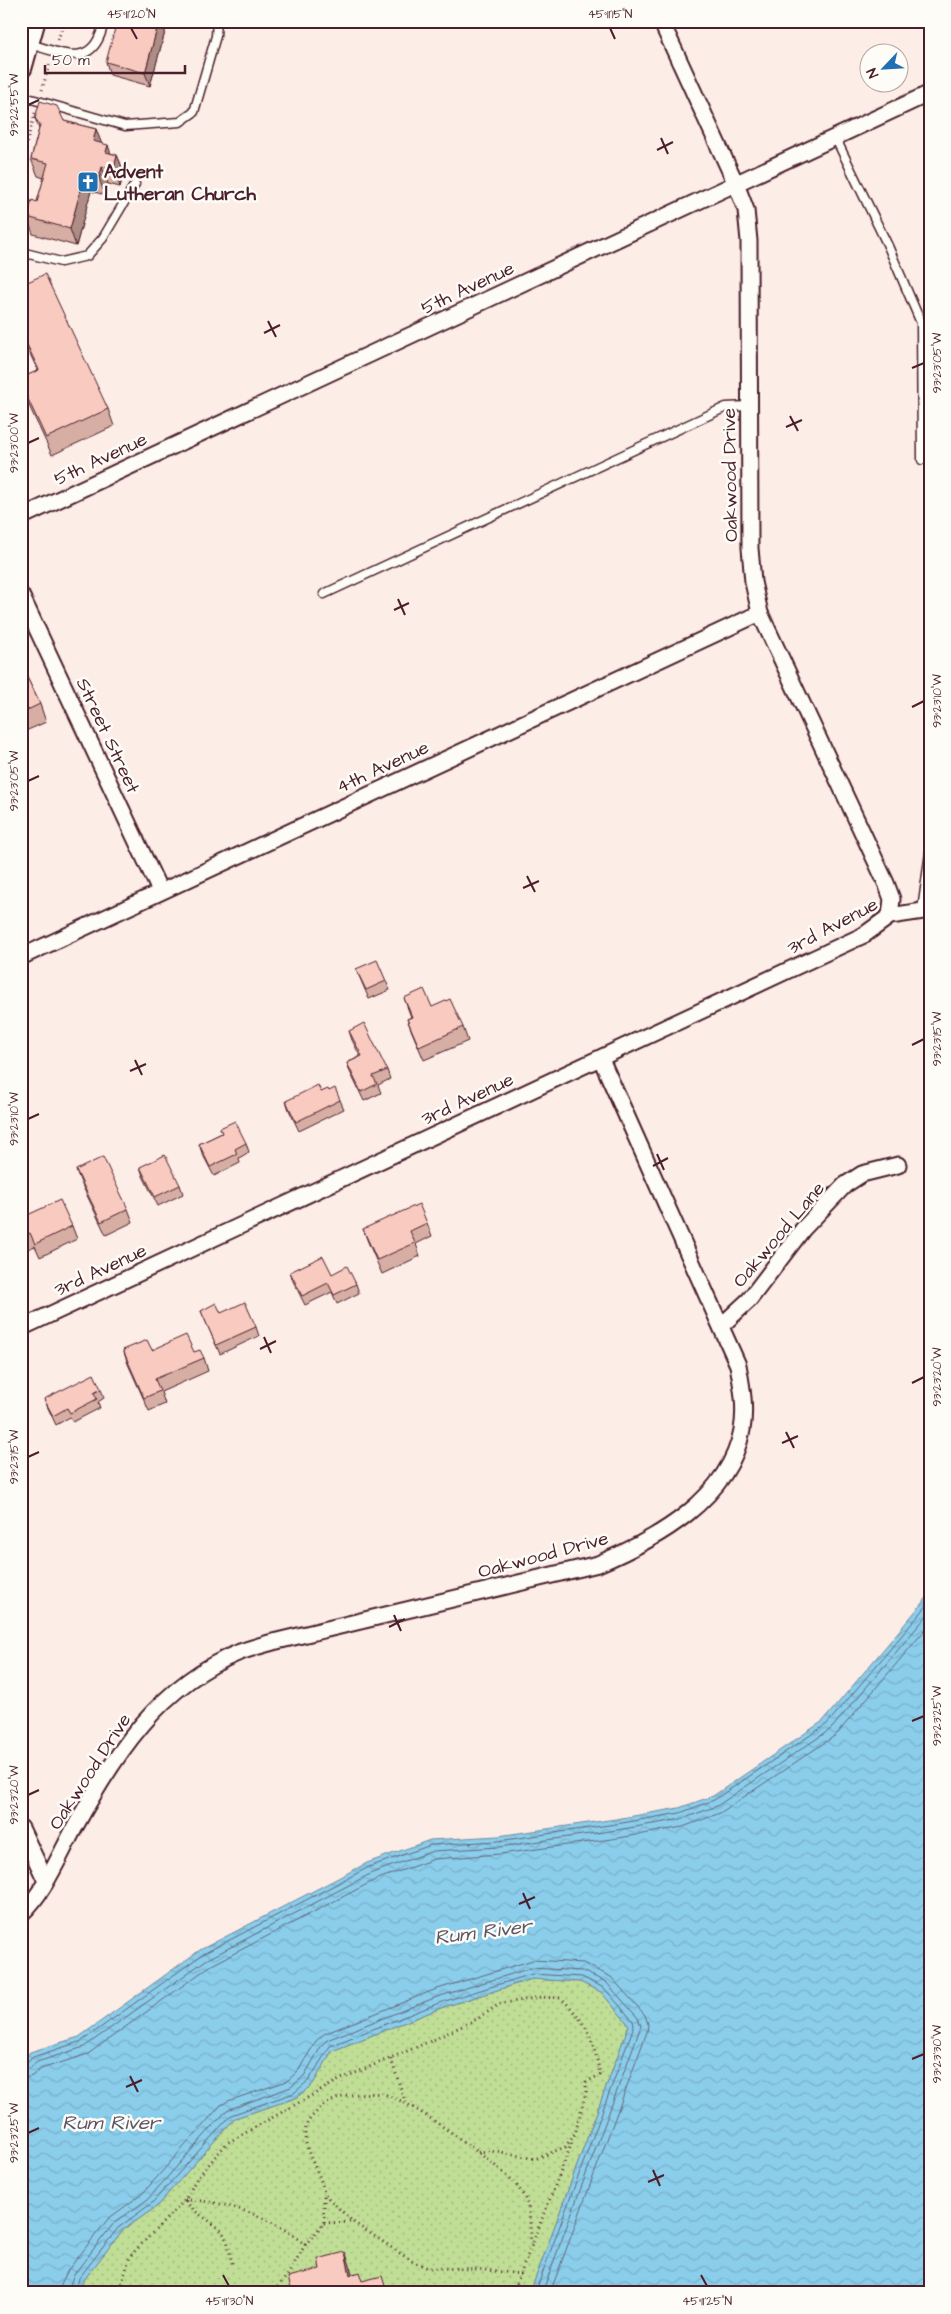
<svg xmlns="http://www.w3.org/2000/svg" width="951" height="2314" viewBox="0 0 951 2314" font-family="'Architects Daughter',sans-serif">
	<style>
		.grass { fill: url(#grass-dots); stroke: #857e60 }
		.water { fill: url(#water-waves); stroke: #70889e }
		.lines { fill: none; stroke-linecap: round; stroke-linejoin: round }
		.shore { stroke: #646578; stroke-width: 1 }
		.service-casing { stroke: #4a1f2b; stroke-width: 11 }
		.minor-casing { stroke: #4a1f2b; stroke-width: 19 }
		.secondary-casing { stroke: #4a1f2b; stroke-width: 25 }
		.path { stroke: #4a1f2b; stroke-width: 3; stroke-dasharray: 1 4; stroke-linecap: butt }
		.service { stroke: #fdfcf7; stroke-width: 8 }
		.minor { stroke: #fdfcf7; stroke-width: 15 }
		.secondary { stroke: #fdfcf7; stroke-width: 21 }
		.wall { fill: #d6aea4; stroke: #4a1f2b }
		.shaded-wall { fill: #ae8d86; stroke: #4a1f2b }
		.building { fill: #f9cabf; stroke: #4a1f2b }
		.ticks { fill: none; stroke: #4a1f2b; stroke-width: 2 }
		.labels { text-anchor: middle; stroke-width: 5; stroke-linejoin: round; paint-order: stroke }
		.poi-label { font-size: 19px; font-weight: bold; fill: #4a1f2b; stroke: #fdfcf7; text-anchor: start }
		.street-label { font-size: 19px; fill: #4a1f2b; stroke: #fdfcf7 }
		.water-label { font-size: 20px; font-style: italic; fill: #5d5465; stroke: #fdfcf7 }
		.neatline { fill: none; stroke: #4a1f2b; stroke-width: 2 }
		.ticks-label { font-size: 12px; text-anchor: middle; fill: #4a1f2b }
	</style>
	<defs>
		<pattern id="grass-dots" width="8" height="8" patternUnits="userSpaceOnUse" patternTransform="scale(1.25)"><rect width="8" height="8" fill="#c0de96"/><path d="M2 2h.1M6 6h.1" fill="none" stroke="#a6be81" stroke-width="1.8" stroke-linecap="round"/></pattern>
		<pattern id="water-waves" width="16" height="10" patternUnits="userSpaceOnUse" patternTransform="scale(1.25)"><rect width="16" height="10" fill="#8aceeb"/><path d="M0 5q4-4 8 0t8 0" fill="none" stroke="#79b0ca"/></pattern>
	</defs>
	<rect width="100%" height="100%" fill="#fcede6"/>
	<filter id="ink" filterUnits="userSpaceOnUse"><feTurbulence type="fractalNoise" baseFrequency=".02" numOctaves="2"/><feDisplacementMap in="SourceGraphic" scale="10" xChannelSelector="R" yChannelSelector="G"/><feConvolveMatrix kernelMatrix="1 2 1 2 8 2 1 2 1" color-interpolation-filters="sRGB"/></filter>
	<g filter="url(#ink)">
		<path class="grass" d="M532,1979L580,1982L601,1992L629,2025L530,2293H78L83,2281L122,2231L156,2207L235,2118L296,2098L313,2084L332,2051L441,2008Z"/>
		<path class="water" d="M930,1594V2293H530L629,2025L601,1992L580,1982L532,1979L441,2008L332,2051L313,2084L296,2098L235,2118L156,2207L122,2231L83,2281L78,2293H21V2062L30,2052L79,2037L200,1950L367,1863L430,1840L498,1836L616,1819L679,1808L713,1796L823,1721Z"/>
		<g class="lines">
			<path class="shore" d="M21,2065L26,2064L33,2057L82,2041L203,1954L369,1867L431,1845L498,1841L616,1824L680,1813L714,1800L827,1724L930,1602
				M21,2071L29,2069L37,2062L84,2047L206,1960L372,1873L433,1851L499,1847L617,1830L682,1819L717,1806L831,1729L930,1612
				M21,2079L32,2076L41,2069L88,2054L210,1966L375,1880L434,1859L500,1854L619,1838L683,1827L720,1813L836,1735L930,1624
				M60,2293L61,2284L68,2270L108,2219L143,2193L221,2105L228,2101L287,2081L298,2071L316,2041L324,2034L434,1990L533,1960L583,1963L611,1977L645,2015L648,2024L647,2032L550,2293
				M67,2293L74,2274L114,2223L148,2199L227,2110L291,2087L304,2076L322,2045L327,2040L437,1997L531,1968L582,1971L606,1982L638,2018L641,2026L542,2293
				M74,2293L79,2278L118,2228L152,2203L231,2115L294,2093L309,2080L330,2046L439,2003L532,1974L582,1977L604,1988L633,2021L634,2026L535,2293"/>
			<g class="service-casing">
				<path id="service" d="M30,44C64,54 95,70 104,21
					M21,96L125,126L180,122L194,112L216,36L217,21
					M835,137L888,246L921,323L922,460
					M21,252L61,262L87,256L103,238L135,184
					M324,594L726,407L748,406
					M922,910L930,852"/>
			</g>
			<g class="minor-casing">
				<path id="minor" d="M661,21L736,184L746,210L749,241L750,548L753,582L760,613L886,883L892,899L890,916
					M21,517L930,93
					M21,595L160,891
					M21,957L760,613
					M721,1326L749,1300L803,1229L845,1185L862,1174L898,1165
					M21,1328L808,961L864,935L890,916L930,910
					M21,1828L46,1881
					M21,1914C45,1892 59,1856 75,1827C114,1755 160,1684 240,1652C251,1648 262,1645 273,1642L598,1564C657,1539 729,1499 742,1430C746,1408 742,1387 738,1365L601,1059"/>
			</g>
			<g class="secondary-casing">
				<path id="secondary" d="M21,67L34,21"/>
			</g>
			<path class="path" d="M58,40L64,21
				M42,90L50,62
				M21,162L35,113
				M391,2059L406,2104
				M185,2200C224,2200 276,2218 305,2245L287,2276L272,2293
				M186,2201C195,2216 216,2221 225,2236C229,2243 230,2255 232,2264
				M324,2223L352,2222
				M305,2245L324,2223V2194
				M521,2274L477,2269L428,2268L412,2261L353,2222L324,2194C322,2173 304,2154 305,2133C306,2121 313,2115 321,2108C334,2095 364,2092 382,2094C408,2097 493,2162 514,2182C518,2187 524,2195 526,2201C531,2213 530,2233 531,2246
				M119,2293L130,2256L185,2200L197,2178L227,2143L341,2079L433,2040L479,2018L499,2004L541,1997L561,1998C587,2023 594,2039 600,2075L586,2082V2092L575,2134L565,2147L535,2159L496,2151L476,2152
				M513,2293L573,2140"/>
			<use href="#service" class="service"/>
			<use href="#minor" class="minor"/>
			<use href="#secondary" class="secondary"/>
		</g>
		<path class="wall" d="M168,21L150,86L110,75L106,62Z
			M35,118L64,121L96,129L101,144L110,153L117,155L124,172L120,187L108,184L105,195L91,191L76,246L33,234L27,217L37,202L44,178L38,176L31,159L39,129Z
			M21,285L108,409L114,426L52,455L25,397L21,385V378L38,371L21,335Z
			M21,665L40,704L46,722L21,733Z
			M356,969L386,981L390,990L369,999Z
			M404,998L432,1007L463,1027L468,1041L424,1060L412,1032L407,1019L411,1017Z
			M349,1031L387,1070L390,1079L378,1085L381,1093L364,1101L350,1072L347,1063L360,1056L352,1040Z
			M329,1091L340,1100L344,1109L299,1131L289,1110L286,1101L321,1092Z
			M220,1128L246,1143L249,1152L239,1158L240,1163L214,1176L202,1153L199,1144L222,1133Z
			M140,1167L180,1185L183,1194L158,1206L143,1176Z
			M76,1170L128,1209L133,1222L106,1235L81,1183Z
			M21,1218L72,1226L77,1239L40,1257L35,1246L21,1252Z
			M427,1223L432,1236L416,1244L420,1256L382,1274L368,1242L363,1229Z
			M290,1272L332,1274L356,1284L359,1293L337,1304L332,1292L305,1305L293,1281Z
			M201,1311L221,1313L256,1327L259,1336L220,1354Z
			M123,1350H152L194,1352L204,1358L208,1371L161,1392L165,1404L149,1411L128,1364Z
			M101,1389L104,1398L98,1402L100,1408L73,1422L70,1417L56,1425L48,1408L44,1399Z"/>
		<path class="shaded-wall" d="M159,21H168L150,86L145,73Z
			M96,129L103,147L93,141Z
			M108,145L114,163L112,169L106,152Z
			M117,155L124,172L120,187L114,169Z
			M102,167L108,184L105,195L99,178Z
			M85,174L91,191L76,246L70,229Z
			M345,2252L350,2265L355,2288L350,2275Z"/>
		<path class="building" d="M117,21H159L145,73L106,62Z
			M40,101L57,106L64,121L96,129L93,141L108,145L106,152L117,155L114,169L102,167L99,178L85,174L70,229L27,217L32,200L37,202L48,163L31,159L40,125L35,118Z
			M45,274L108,409L46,438L21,384V378L39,370L21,332V285Z
			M21,665L40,704L21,713Z
			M377,960L386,981L366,990L356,969Z
			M424,989L432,1007L450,999L463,1027L419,1047L407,1019L412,1017L404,998Z
			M364,1023L387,1070L373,1076L377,1084L361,1092L347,1063L362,1056L349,1031Z
			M318,1085L321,1092L328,1089L329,1091L335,1088L340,1100L296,1122L286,1101Z
			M235,1121L246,1143L235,1149L237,1154L210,1167L199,1144L222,1133L220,1128Z
			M165,1155L180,1185L155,1197L140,1167Z
			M103,1157L128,1209L101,1222L76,1170Z
			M60,1200L72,1226L35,1244L30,1233L21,1237V1218Z
			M419,1204L427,1223L410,1231L415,1243L377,1260L363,1229Z
			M323,1256L332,1274L347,1266L356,1284L334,1295L328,1283L302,1296L290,1272Z
			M245,1302L256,1327L216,1345L201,1311L216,1303L221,1313Z
			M186,1335L194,1352L200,1350L204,1358L155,1379L160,1391L144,1398L123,1350L147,1340L152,1350Z
			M94,1374L101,1389L94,1393L97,1399L70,1413L67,1408L53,1416L44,1399Z
			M345,2252L350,2275L359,2272L362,2281L382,2276L387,2293H300V2291L292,2293L288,2277L320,2269L318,2259Z"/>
	</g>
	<path class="ticks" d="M131,28L137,39M610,28L615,39M28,105L39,100M661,138L668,154M657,150L673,142M268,321L276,337M264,333L280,325M912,368L924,363M790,416L798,431M786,427L802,420M28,443L39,438M398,599L405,615M394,610L409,603M912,707L924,701M28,781L39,776M527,876L535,892M523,888L539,881M912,1045L924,1039M135,1060L142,1075M130,1071L146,1064M28,1119L39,1114M657,1154L664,1170M653,1166L668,1158M264,1337L271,1353M260,1349L276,1341M912,1383L924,1377M786,1432L794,1448M782,1443L798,1436M28,1457L39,1452M394,1615L401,1631M389,1627L405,1619M912,1721L924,1716M28,1795L39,1790M523,1893L530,1909M519,1904L535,1897M912,2059L924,2054M130,2076L138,2092M126,2087L142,2080M28,2133L39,2128M653,2170L660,2186M648,2182L664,2175M223,2275L229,2286M701,2275L707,2286"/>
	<defs>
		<g id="church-square" transform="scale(1.125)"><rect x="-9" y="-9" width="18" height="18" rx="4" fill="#1f6fb2" stroke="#fdfcf7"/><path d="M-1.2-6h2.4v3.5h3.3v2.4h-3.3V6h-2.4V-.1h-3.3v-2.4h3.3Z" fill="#fff"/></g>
	</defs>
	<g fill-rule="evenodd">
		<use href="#church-square" x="88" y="182"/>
	</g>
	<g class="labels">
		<g class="poi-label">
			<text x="104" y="178">Advent<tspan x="104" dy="22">Lutheran Church</tspan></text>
		</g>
		<g class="street-label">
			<text transform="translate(467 287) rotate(-25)" y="7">5th Avenue</text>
			<text transform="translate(100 458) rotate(-25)" y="7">5th Avenue</text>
			<text transform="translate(729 475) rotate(-91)" y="7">Oakwood Drive</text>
			<text transform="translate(109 735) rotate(65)" y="7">Street Street</text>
			<text transform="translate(382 766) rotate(-25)" y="7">4th Avenue</text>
			<text transform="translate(832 925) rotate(-28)" y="7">3rd Avenue</text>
			<text transform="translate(467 1098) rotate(-25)" y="7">3rd Avenue</text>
			<text transform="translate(778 1234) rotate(-50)" y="7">Oakwood Lane</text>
			<text transform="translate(100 1269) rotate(-25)" y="7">3rd Avenue</text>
			<text transform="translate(543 1554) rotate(-15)" y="7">Oakwood Drive</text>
			<text transform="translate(89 1771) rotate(-57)" y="7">Oakwood Drive</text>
		</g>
		<g class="water-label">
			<text transform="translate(483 1931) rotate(-7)" y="7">Rum River</text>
			<text x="111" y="2129">Rum River</text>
		</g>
	</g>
	<rect width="951" height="2314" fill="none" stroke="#fdfcf7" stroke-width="55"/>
	<g transform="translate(884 68) rotate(245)"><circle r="24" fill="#fdfcf7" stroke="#b5a4a5"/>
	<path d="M0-4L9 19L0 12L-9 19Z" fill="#1f6fb2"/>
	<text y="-8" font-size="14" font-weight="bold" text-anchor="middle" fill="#4a1f2b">N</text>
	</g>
	<path d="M45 65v8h140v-8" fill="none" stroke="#4a1f2b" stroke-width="2.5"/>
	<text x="52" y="65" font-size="15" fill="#4a1f2b" stroke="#fdfcf7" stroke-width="4" paint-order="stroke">50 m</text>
	<rect x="28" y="28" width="896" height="2258" class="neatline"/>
	<g class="ticks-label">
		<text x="131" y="18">45°11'20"N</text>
		<text x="610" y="18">45°11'15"N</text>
		<text transform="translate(14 105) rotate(-90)" y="4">93°22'55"W</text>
		<text transform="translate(937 363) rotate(-90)" y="4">93°23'05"W</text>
		<text transform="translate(14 443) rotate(-90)" y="4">93°23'00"W</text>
		<text transform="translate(937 701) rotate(-90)" y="4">93°23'10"W</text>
		<text transform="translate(14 781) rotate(-90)" y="4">93°23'05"W</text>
		<text transform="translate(937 1039) rotate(-90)" y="4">93°23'15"W</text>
		<text transform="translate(14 1119) rotate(-90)" y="4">93°23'10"W</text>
		<text transform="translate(937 1377) rotate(-90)" y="4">93°23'20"W</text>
		<text transform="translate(14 1457) rotate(-90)" y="4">93°23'15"W</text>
		<text transform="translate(937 1716) rotate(-90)" y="4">93°23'25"W</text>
		<text transform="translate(14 1795) rotate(-90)" y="4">93°23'20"W</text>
		<text transform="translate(937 2054) rotate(-90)" y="4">93°23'30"W</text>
		<text transform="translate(14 2133) rotate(-90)" y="4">93°23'25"W</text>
		<text x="229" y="2305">45°11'30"N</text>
		<text x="707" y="2305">45°11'25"N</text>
	</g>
</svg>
